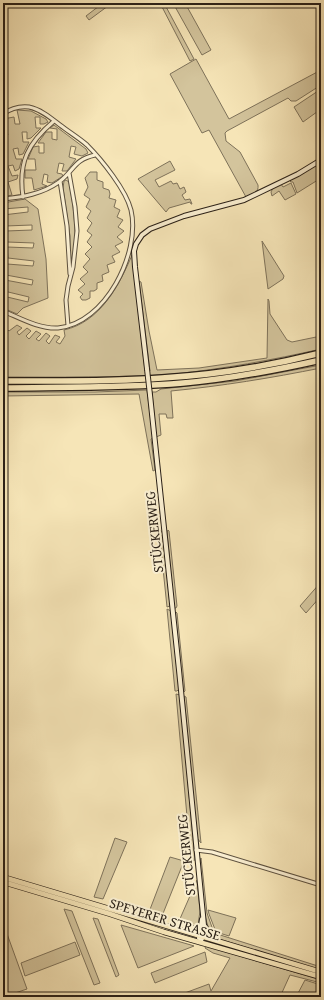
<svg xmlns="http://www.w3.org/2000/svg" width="324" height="1000" viewBox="0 0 324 1000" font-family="'Gentium Book Plus',serif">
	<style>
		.green { fill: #d3c49c; stroke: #7e725a }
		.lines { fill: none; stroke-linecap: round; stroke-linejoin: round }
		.street-casing { stroke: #5d513f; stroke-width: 5 }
		.secondary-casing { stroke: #2a2017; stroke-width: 6 }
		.primary-casing { stroke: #2a2017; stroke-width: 6 }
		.highway-casing { stroke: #2a2017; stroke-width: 8 }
		.street { stroke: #f9eed0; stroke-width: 3 }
		.secondary { stroke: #f9eed0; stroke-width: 4 }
		.primary { stroke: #f6e5b7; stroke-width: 4.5 }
		.highway { stroke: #f6e5b7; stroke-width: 5.5 }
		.secondary-bridge-casing { stroke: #2a2017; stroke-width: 6; stroke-linecap: butt }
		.secondary-bridge { stroke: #f9eed0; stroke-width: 4 }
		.labels { text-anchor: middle; stroke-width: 4; stroke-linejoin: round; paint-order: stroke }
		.street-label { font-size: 14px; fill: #2a2017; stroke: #f9eed0 }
	</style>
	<rect width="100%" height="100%" fill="#f6e5b7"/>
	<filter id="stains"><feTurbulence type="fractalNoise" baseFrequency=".005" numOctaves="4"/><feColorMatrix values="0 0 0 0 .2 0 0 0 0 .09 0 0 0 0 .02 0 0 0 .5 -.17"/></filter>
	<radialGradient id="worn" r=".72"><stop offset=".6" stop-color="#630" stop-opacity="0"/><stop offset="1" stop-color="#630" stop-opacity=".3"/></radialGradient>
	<path class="green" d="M103,3H112L89,20L86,16Z
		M160,3H164L194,59L190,61Z
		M173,3H185L211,50L202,55Z
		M196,59L229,119L321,70V85L296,101H291L288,98L227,131L225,133L226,141L240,152L258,185C259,193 253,194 246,197L209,130L202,133L170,74Z
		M321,89V109L303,122L294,107Z
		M17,110L31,111L46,119L48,122L44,124H40V117H35L36,128H41L31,138L27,139V132H22L23,142H29L23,154L19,155L18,148L13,149L16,159H22L19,169L15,171L13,165L8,166L12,176L18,175L17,179L8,182L12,195L3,197V136L8,135L6,128L3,125V119L14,117L15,124H20Z
		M54,125L86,149L88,153L82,156L74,154L76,147L71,146L69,157L76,159L67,171H62L64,164L59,163L57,173L62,174L63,176L52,183L47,182L48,175L44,174L42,184L47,186L34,190L32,178H25V170H36L35,159H28L33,147L39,146V153H44V143H38L46,132H52V139L57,140V129L50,128Z
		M170,161L175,170L155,180L159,187L171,181L173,184L177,183L180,189L184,187L186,192L182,195L185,200L190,199L192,204H191L190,202L169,208L166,212L138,179Z
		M321,163V178L297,193L293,182H291L289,180Z
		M90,172H97V180L103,182V188L109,190L110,194L109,198L116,200L114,207L120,210L117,217L123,220L118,227L124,231L117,237L123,242L115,246L120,252L112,256L115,262L107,265L109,272L102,275L103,281L97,283V289L94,291H90V298L86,300H82L80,297L83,294L78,290L85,284L80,279L88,272L83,267L90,259L85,254L92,247L87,242L92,235L87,231L92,223L87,218L91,211L86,207L90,199L84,195L88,187L85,178Z
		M66,180L69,182C74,208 79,245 70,270V236L63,188L64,181Z
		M291,183L296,194L285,200L279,191L272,196L271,192L273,188L281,184L283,187Z
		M25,199L38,209L46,259L48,298L23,308L17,314L3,308V296L28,302L29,297L4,291L5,280L32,285L33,280L6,275L7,264L33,266L34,261L8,258L7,247L33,248L34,243L7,242L6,231L32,230V225L5,226L3,215L28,212V207L3,209V203Z
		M262,241L284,276L283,279L268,289Z
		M132,255L145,371H150L139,281L141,282L149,331L157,370L199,368L267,358L268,299L269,301L270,314L287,340L292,342L321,336V349C272,360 223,369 174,374C117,378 60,377 3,377V330L6,328L9,331L17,325L22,328L17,332L19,335L27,328L31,331L26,336L29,339L36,331L41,334L36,339L39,341L46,333L50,336L46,341L49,344L55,335L60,337L56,342L60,344L65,336L64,330C100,322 119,286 132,255Z
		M321,356V357L310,360C265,369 219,377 173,381C116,386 59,385 3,385V384C56,383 109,384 161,381C215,377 269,368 321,356Z
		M321,365V368C271,378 222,386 171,391L173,418H167L166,414H159L161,435L156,437L152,392H156L161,389L235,381Z
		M147,390L153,438L151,439L155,470L153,471L139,394L3,396V392H95Z
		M159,530L163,532L170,606L167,607Z
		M168,530L169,531L177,606L176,608H174L167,532Z
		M321,582V596L306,613L300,606Z
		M167,609L171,611L179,689L177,691H175Z
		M176,612L177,613L185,691L184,692H183L175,613Z
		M176,694L180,695L195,860L191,861Z
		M184,696L186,697L201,843L197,838Z
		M115,838L127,842L103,899L94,897Z
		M170,857L184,861L162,916L149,912Z
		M201,858L207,913L213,930L211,932C202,919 201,878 200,862Z
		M3,879L195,936V937L3,880Z
		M197,880L200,911L198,925L195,926L179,921Z
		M64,909L72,911L100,983L94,985Z
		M208,910L236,918L229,936L216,932L209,914Z
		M93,918L98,919L119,975L116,977Z
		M121,925L191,945L194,946L138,968Z
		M6,931L27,989L3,997V932Z
		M214,933L321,967V971L216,938L211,934Z
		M75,942L80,955L25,976L21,963Z
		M206,946L321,980V983L290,975L280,997H174L209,984L211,991L230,958L213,953L205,948Z
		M205,952L207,962L155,983L151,973Z
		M305,980L321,985V997H296Z"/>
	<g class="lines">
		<g class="street-casing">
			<path id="street" d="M3,114C10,109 20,106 29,107C40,109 51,118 60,125C69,132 79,138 87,145C102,160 126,190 131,210C141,253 105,324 58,328C39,329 20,318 3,311
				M60,181L67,226L70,274
				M23,197C18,162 28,143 54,121
				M3,199C23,197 42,194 59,182C75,170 73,160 95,155
				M68,326L66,300L68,286L73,267L77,231L75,207L69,173
				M196,850L212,852L321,885"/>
		</g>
		<g class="secondary-casing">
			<path id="secondary" d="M147,369L135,267L134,251L136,244L142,235L150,229L184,216L244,200L298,174L321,160
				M150,395L179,670L204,925L203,937L200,942
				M204,925L209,934L216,940
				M199,938L202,919"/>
		</g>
		<g class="primary-casing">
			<path id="primary" d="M3,877L321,972
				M3,882L110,914L164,932L321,977"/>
		</g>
		<g class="highway-casing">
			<path id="highway" d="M3,381C56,381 109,382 162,378C215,375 269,366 321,353
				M3,388C63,387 123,388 183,383C229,379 276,370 321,360"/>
		</g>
		<use href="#street" class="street"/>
		<use href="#secondary" class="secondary"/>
		<use href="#primary" class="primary"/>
		<use href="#highway" class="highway"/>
		<g class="secondary-bridge-casing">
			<path id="secondary-bridge" d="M147,369L150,395"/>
		</g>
		<use href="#secondary-bridge" class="secondary-bridge"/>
	</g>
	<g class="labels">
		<g class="street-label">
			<text transform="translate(154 532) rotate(-96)" y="5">STÜCKERWEG</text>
			<text transform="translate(186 855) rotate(-96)" y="5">STÜCKERWEG</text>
			<text transform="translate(165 919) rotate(17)" y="5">SPEYERER STRASSE</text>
		</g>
	</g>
	<rect width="324" height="1000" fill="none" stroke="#f6e5b7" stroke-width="16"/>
	<rect x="4" y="4" width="316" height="992" fill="none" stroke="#2a2017" stroke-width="2"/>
	<rect x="8" y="8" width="308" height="984" fill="none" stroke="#2a2017"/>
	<rect width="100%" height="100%" filter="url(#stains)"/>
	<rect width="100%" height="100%" fill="url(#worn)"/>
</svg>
